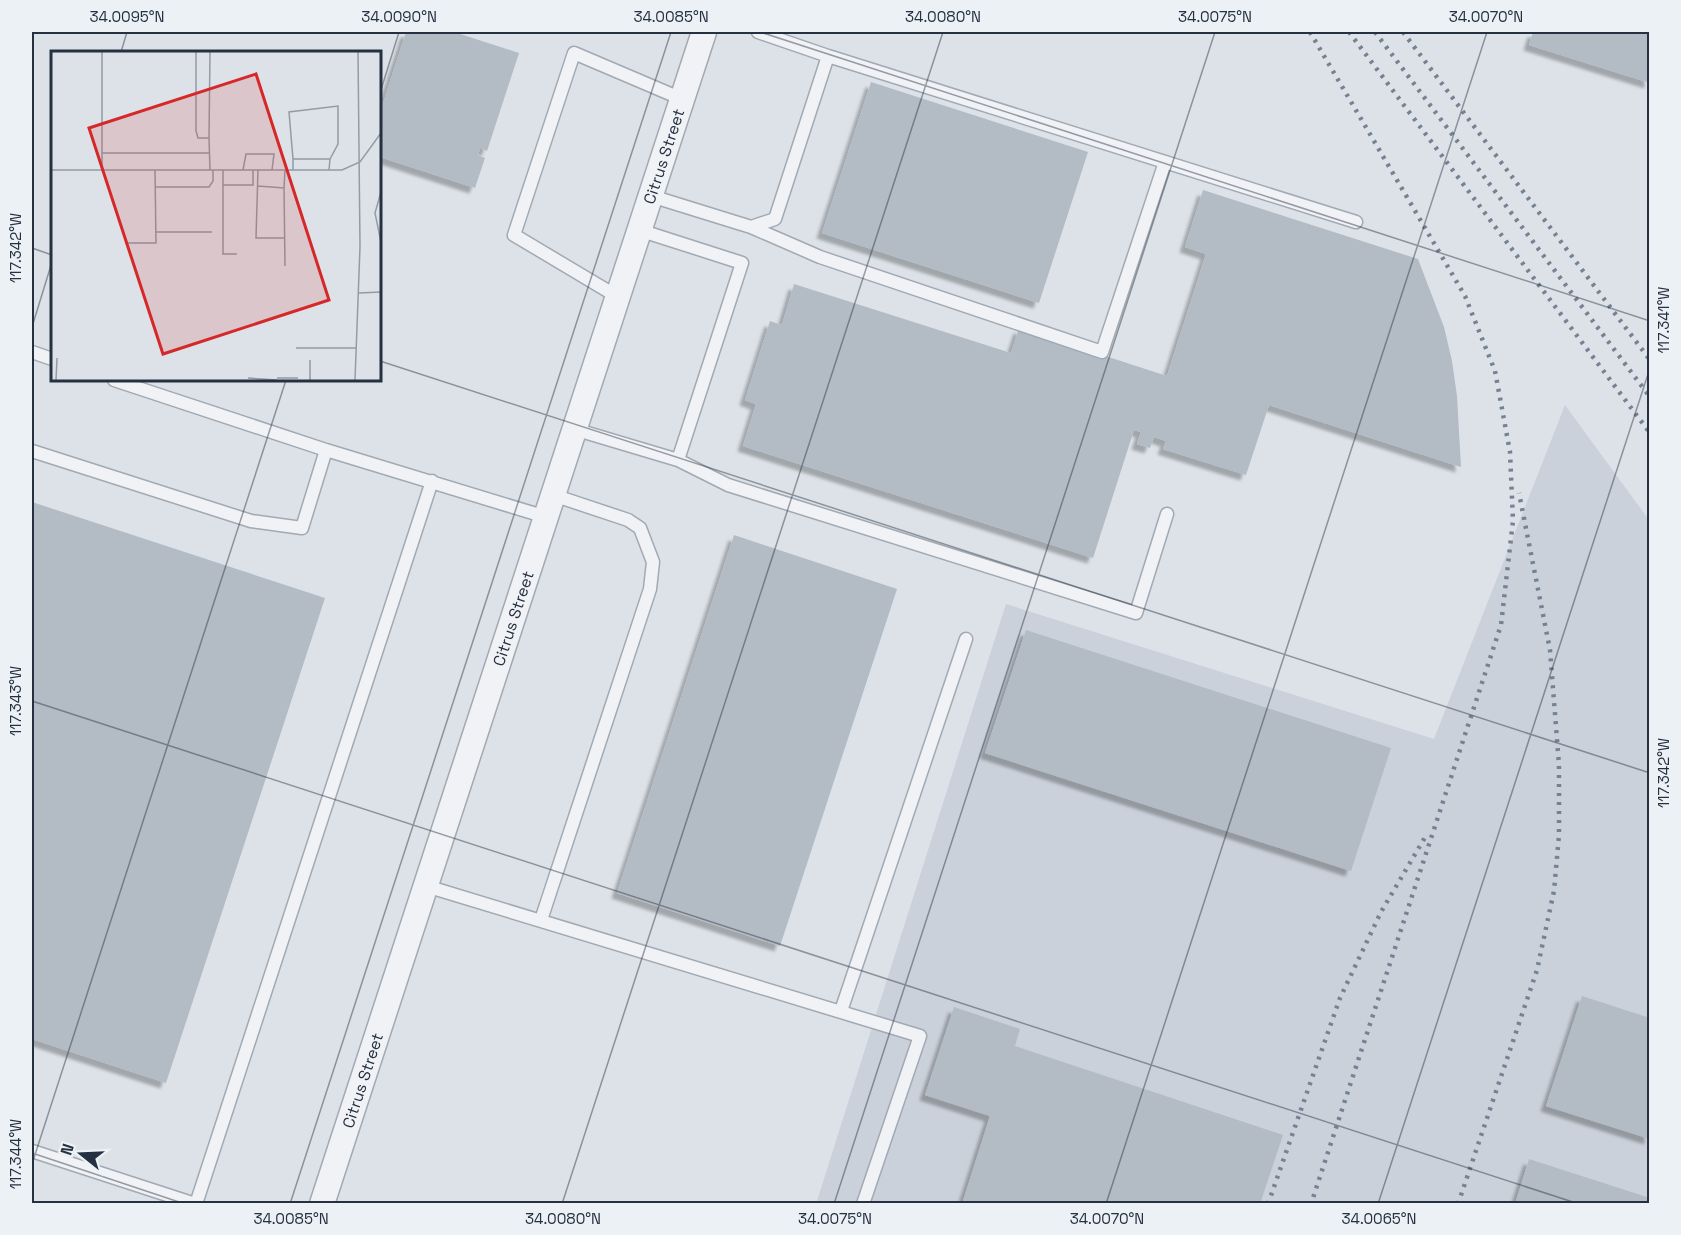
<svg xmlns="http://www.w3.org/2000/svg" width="1681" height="1235" viewBox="0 0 1681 1235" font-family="'Space Grotesk',sans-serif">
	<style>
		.built { fill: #cad1da }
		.building { fill: #b3bbc5; filter: url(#shadow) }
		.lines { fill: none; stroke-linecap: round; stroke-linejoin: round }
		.lane-casing { stroke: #a1a9b2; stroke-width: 15 }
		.street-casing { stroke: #a1a9b2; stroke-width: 27 }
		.lane { stroke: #f0f2f6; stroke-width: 12 }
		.street { stroke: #f0f2f6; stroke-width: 24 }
		.rail { stroke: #758293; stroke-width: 4.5; stroke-dasharray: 3 6; stroke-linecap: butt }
		.ticks { fill: none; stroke: #253040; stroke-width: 1.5; stroke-opacity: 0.45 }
		.labels { text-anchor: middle; stroke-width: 6; stroke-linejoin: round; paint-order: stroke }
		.street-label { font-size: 16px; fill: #253040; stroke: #ecf1f6 }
		.inset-road { fill: none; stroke: #939ba5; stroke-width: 1.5 }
		.view { fill: #d62828; fill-opacity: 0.15; stroke: #d62828; stroke-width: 3 }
		.inset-edge { fill: none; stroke: #253040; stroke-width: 3 }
		.neatline { fill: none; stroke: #253040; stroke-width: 2 }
		.ticks-label { font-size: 15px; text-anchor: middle; fill: #253040 }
	</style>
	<defs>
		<filter id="shadow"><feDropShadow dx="-5.5" dy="5.5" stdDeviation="1.5" flood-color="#0004"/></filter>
	</defs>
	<rect width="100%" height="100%" fill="#dce2e8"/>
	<path class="built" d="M1565,405L1649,520V1203L816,1204L1006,604L1434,739Z"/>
	<path class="building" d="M406,32H454L519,53L487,151L480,148L478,155L485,158L475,188L380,157V113Z
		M1533,32H1650V83L1529,45Z
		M871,82L1088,152L1039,303L822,233Z
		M1203,190L1418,259L1444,327L1452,361L1457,396L1461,467L1269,405L1246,475L1163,449L1166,441L1154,437L1150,448L1137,444L1141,432L1134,430L1093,558L743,446L756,404L745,400L770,321L782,325L794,284L1011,353L1019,328L1167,376L1206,254L1185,247Z
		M32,502L325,598L166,1083L32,1039Z
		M734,535L897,589L780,946L617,893Z
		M1026,630L1391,748L1351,871L985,753Z
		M1582,996L1650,1018V1139L1546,1106Z
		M954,1007L1020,1029L1015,1046L1283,1135L1260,1204H962L990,1116L925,1095Z
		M1529,1159L1650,1198V1204H1515Z"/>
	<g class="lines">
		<g class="lane-casing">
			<path id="lane" d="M828,56L1356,222
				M651,196L751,227L820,257L1102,352L1165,162
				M751,227L775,219L828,56L758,32
				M618,297L514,235L574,53L682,99
				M32,352L52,359
				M114,380L326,450
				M574,429L678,460L742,263L639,230
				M32,451L251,521L302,528L326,450L546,517
				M678,460L728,485L1136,613L1167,514
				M426,886L920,1036L863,1204
				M541,920L650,589L653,562L640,528L628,520L553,495
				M841,1011L966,639
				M32,1151L195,1204
				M196,1204L432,481"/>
		</g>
		<g class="street-casing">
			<g id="street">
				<path id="s1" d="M322,1204L704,32"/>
			</g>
		</g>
		<use href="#lane" class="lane"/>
		<use href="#street" class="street"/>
		<path class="rail" d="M1310,32L1465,296L1495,371L1510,452L1513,521L1501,625L1311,1204
			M1349,32L1650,433
			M1375,32L1650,397
			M1403,32L1650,360
			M1268,1204L1340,998L1381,912L1427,834
			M1458,1204L1537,970L1554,891L1559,835V765L1550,650L1519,493"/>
	</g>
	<path class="ticks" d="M760,32L1650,321M121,52L127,32M380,93L399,32M32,248L52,255M32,327L52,262M380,361L1650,773M32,701L1579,1204M32,1153L185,1204M32,1164L286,380M290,1204L671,32M562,1204L943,32M834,1204L1215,32M1106,1204L1487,32M1378,1204L1650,368"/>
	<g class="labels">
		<g class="street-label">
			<text dy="6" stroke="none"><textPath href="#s1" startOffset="1102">Citrus Street</textPath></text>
			<text dy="6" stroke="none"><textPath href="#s1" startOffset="616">Citrus Street</textPath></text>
			<text dy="6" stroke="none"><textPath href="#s1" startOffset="130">Citrus Street</textPath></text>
		</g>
	</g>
	<g transform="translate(51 51)">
		<rect width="330" height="330" fill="#dce2e8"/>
		<path class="inset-road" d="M51,1V119M145,1V80L147,87H158L159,119M158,87L159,1M51,102H159M242,108L238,61L287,55V93L279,108M0,119H291L309,111L330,82M172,119V134H202V119M192,119L195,103H223L221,119M207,119L205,187H234M242,119V108H279L278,119M172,134V203H186M207,135L233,137L234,119M105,136H158L162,130V119M233,137L234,215M330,141L324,162L330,191M105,181H161M74,192H105L104,119M308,242L330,241M245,297H305M197,327L226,329M226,327H247M5,329L6,307M259,329V309M304,329L309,196L307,1"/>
		<path class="view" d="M205,23L278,249L112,303L38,77Z"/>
		<rect width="330" height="330" class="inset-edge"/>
	</g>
	<rect width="1681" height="1235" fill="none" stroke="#ecf1f6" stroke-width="66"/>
	<g transform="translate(81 1154) rotate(288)" stroke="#ecf1f6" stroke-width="4.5" paint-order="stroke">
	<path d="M0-4.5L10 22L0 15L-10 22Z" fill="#253040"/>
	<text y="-9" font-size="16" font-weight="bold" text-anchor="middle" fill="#253040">N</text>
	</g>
	<rect x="33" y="33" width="1615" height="1169" class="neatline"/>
	<g class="ticks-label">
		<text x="127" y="22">34.0095°N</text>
		<text x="399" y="22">34.0090°N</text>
		<text x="671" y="22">34.0085°N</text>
		<text x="943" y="22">34.0080°N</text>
		<text x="1215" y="22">34.0075°N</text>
		<text x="1486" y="22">34.0070°N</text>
		<text transform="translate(16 248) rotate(-90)" y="5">117.342°W</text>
		<text transform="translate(1664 320) rotate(-90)" y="5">117.341°W</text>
		<text transform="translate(16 701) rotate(-90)" y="5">117.343°W</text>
		<text transform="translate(1664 773) rotate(-90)" y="5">117.342°W</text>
		<text transform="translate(16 1154) rotate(-90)" y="5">117.344°W</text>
		<text x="291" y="1224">34.0085°N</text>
		<text x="563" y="1224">34.0080°N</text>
		<text x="835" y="1224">34.0075°N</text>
		<text x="1107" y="1224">34.0070°N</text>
		<text x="1379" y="1224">34.0065°N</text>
	</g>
</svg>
